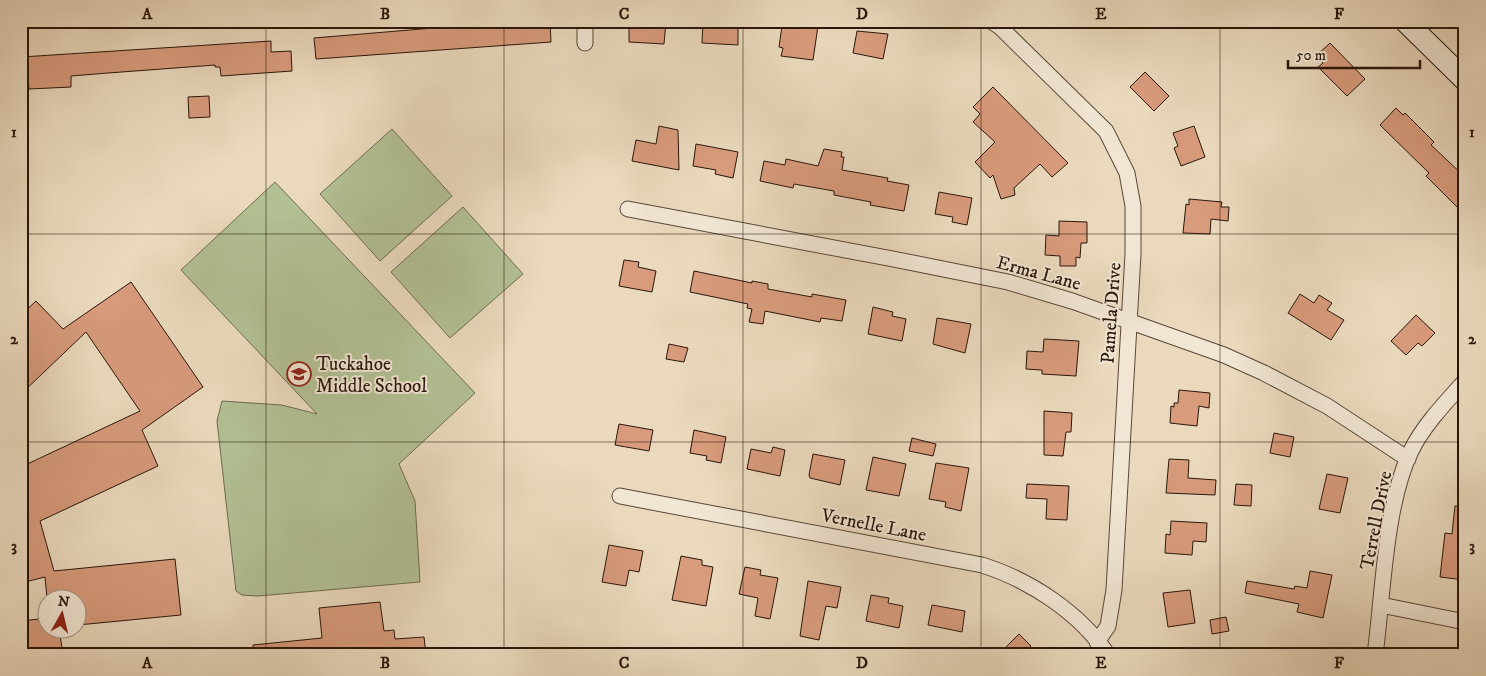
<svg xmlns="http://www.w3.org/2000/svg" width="1486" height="676" viewBox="0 0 1486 676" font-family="'IM FELL DW Pica',serif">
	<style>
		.green { fill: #b2c094; stroke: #6e6b50 }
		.building { fill: #d89b7c; stroke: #2a160b }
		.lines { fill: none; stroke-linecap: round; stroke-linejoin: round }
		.street-casing { stroke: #5a4738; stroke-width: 17 }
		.secondary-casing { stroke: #2a160b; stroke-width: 23 }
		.street { stroke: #f1e6d4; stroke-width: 15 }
		.secondary { stroke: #f1e6d4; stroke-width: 21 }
		.grid { fill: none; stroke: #2a160b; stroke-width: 1; stroke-opacity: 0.55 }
		.labels { text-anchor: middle; stroke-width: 4; stroke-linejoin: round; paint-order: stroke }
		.street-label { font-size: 19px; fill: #2a160b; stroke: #f1e6d4 }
		.poi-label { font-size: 19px; fill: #2a160b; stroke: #f1e6d4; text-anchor: start }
		.neatline { fill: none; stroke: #2a160b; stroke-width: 2 }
		.grid-label { font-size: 16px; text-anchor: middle; font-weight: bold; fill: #2a160b }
	</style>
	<rect width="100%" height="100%" fill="#ead9bd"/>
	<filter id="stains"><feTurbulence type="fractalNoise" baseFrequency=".004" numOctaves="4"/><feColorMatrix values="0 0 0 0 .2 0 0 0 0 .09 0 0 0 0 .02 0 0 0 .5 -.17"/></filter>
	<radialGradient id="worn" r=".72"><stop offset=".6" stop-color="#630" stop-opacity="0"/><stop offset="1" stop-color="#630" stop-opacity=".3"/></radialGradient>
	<path class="green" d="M392,129L452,196L380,261L320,194Z
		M275,182L475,393L399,464L415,501L420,582L258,596L242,595L236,591L217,421L222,401L282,405L317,414L181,270Z
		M463,207L523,274L450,338L391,272Z"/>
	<path class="building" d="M517,21H550L551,42L316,59L314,38Z
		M629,21H666L664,44L629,42Z
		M703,21L738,22V45L702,43Z
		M791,22L818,26L813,60L781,56L783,48L779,47L782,26L790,27Z
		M857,31L888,34L883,59L853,53Z
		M271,41V52L291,51L292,71L221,76L220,67H215V65L108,73L71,76V87L29,89L28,79H21V57Z
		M1330,43L1365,79L1347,96L1318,67L1323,63L1316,56Z
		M1145,72L1169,96L1154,111L1130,87Z
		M993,87L1068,163L1052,177L1040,164L1014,188L1015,195L1001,199L993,175L990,178L975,162L995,142L973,122L980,114L973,107Z
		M209,96L210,117L189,118L188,97Z
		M1396,108L1403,115L1405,113L1434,142L1431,145L1465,177V215L1426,176L1429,173L1380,125Z
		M659,126L678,130L679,170L632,161L636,140L656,144Z
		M1194,126L1205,157L1181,166L1174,148L1178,146L1173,133Z
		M696,144L738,152L733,178L715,174L716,170L693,166Z
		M824,149L842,152L841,157H844L842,170L888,178L887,181L909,185L904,211L870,205L871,202L834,195V191L794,184L793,188L760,181L764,161L785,165L786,159L818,166Z
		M939,192L972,198L967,225L952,222L953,217L935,214Z
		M1189,199L1222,202L1221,207H1229L1228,221L1211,219L1210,234L1183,233L1186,204L1189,205Z
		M1059,221L1087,222V243H1081L1080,258L1076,257V266H1060V256L1045,255L1046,235L1059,236Z
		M624,260L639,262L638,267L656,271L652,292L619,286Z
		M694,271L752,283V281L768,284V289L812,297V294L846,300L842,321L821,318L820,322L765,311L763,324L749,322L752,309L747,308L748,304L690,292Z
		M131,282L203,387L142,430L158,466L40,521L54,571L175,559L181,615L78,625V598H47L45,577L21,583V522L29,519L21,502V467L140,411L86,332L21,394V315L36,301L63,329Z
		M1300,294L1314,303L1319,295L1332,303L1327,310L1344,320L1331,340L1288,313Z
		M873,307L893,312L892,316L906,319L902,341L868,334Z
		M1416,315L1435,333L1422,346L1418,343L1406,355L1391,341Z
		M937,318L971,324L965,353L933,344Z
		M1044,339L1079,341L1076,376L1042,374V370L1026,369L1027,351L1043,352Z
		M669,344L688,348L684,362L666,359Z
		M1179,390L1210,393L1209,408L1199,406L1197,426L1170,423L1171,406L1174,407V403H1178Z
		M1044,411L1072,413L1071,432H1066L1063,456L1044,455Z
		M619,424L653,430L649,451L615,445Z
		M694,430L726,437L721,463L706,460L707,456L690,453Z
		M1274,433L1294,437L1290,457L1270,453Z
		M912,438L936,444L933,456L909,451Z
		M773,447L785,450L780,476L747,469L751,449L771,453Z
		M813,454L845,460L840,485L810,478L809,475Z
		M873,457L906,464L899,496L866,490Z
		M1169,459L1189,460L1188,478L1216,480L1215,495L1166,493Z
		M936,463L969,468L961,511L945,507L946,502L929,499Z
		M1327,474L1348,478L1340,513L1319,509Z
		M1027,484L1069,486L1067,520L1046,519L1047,499L1026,498Z
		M1236,484L1252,485L1251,506L1234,505Z
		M1455,506H1465V580L1440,577L1445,533L1452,534Z
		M1171,521L1207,523L1206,542L1193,541L1192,555L1165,553L1166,534L1170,535Z
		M609,545L643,551L639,572L629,570L626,586L602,582Z
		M681,556L702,560V565L713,567L706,606L672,600Z
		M745,567L761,570L760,575L778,578L770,619L755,616L758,598L739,594Z
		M1310,571L1332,575L1323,618L1297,612L1299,604L1245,593L1247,581L1294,589L1295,586L1307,588Z
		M808,581L841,587L837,608L826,606L819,640L800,636Z
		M1190,590L1195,623L1168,627L1163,593Z
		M871,595L889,598L888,603L903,606L899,628L866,621Z
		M380,602L384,631L394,630L395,639L424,637L426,655H253V645L322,638L319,608Z
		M932,605L965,611L962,632L928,625Z
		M1226,617L1229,631L1212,634L1210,620Z
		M48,618V628H59L63,655H21V621Z
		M1019,634L1031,646L1022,655H998Z"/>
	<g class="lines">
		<g class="street-casing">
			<path id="street" d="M991,21L1000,27L1106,131L1127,173L1133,206V254L1114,590L1108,626L1097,642
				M585,43V21
				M628,209L893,259L1008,282L1072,301L1224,355L1264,373L1327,406L1408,459
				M620,496L982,565C1030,580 1080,613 1108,655
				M1381,605L1465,622
				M1375,655C1383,595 1385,504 1411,451C1423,426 1446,402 1465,381"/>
		</g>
		<g class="secondary-casing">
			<path id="secondary" d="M1405,21L1465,80"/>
		</g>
		<use href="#street" class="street"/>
		<use href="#secondary" class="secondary"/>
	</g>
	<path class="grid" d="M266,21V655M504,21V655M743,21V655M981,21V655M1220,21V655M21,234H1465M21,442H1465"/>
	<defs>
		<g id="school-ring" transform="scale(1.25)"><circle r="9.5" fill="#f1e6d4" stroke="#8f2418" stroke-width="1.5"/><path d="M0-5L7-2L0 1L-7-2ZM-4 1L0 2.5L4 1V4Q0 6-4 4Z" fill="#8f2418"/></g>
	</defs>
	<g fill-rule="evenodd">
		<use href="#school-ring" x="299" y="374"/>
	</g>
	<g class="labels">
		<g class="street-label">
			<text transform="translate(1039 272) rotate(15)" y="7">Erma Lane</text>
			<text transform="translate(1110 313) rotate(-86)" y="7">Pamela Drive</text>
			<text transform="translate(1375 520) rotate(-79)" y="7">Terrell Drive</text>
			<text transform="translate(874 524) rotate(11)" y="7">Vernelle Lane</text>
		</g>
		<g class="poi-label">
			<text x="316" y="370">Tuckahoe<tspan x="316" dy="22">Middle School</tspan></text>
		</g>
	</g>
	<rect width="1486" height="676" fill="none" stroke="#ead9bd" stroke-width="55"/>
	<g transform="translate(62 614) rotate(8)"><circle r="24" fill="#f1e6d4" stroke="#a19384"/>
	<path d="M0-4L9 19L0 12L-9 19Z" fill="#8f2418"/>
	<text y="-8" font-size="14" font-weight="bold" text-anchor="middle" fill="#2a160b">N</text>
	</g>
	<path d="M1288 60v8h132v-8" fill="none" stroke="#2a160b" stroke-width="2.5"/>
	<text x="1296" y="60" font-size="15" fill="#2a160b" stroke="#f1e6d4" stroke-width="4" paint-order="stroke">50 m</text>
	<rect x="28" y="28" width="1430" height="620" class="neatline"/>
	<g class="grid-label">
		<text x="147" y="19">A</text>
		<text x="385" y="19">B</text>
		<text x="624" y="19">C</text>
		<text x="862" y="19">D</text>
		<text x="1101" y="19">E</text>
		<text x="1339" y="19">F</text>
		<text x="14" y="137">1</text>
		<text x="1472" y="137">1</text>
		<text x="14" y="344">2</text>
		<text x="1472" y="344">2</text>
		<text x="14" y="551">3</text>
		<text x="1472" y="551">3</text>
		<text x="147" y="668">A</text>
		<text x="385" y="668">B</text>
		<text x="624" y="668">C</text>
		<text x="862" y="668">D</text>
		<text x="1101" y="668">E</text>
		<text x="1339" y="668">F</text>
	</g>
	<rect width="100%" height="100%" filter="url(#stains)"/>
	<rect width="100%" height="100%" fill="url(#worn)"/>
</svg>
